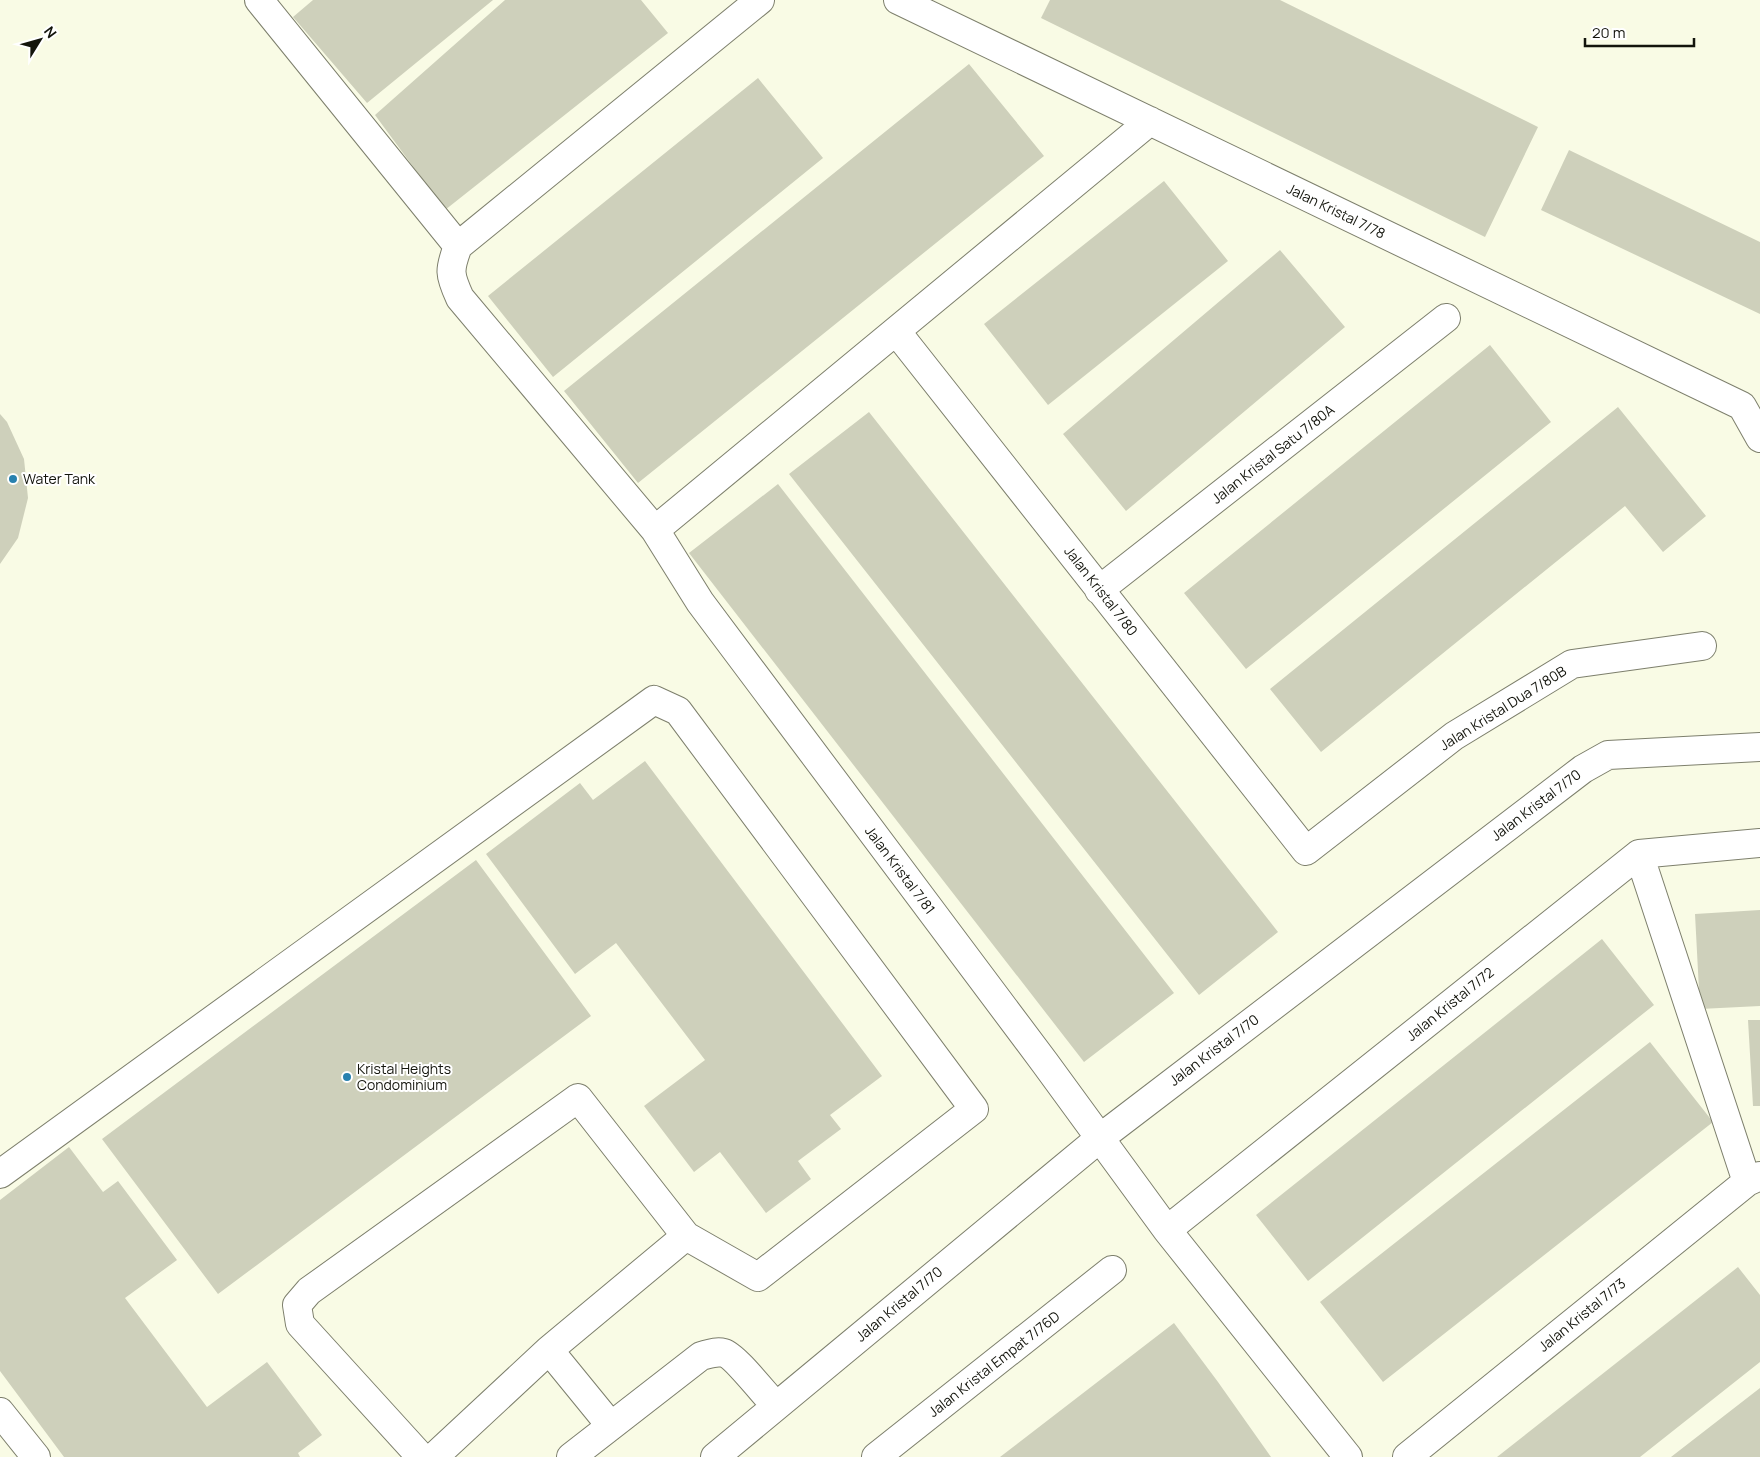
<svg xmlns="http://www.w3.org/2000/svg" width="1760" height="1457" viewBox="0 0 1760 1457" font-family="Manrope,sans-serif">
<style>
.building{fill:#ced0bb}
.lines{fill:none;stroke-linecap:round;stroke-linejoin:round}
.minor-casing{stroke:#7d7f6c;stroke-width:30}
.minor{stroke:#fff;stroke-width:28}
.poi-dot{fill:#2881af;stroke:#fff;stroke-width:2}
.labels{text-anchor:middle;stroke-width:4;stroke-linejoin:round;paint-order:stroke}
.street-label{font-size:14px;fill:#13140c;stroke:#fff}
.poi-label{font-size:14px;fill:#13140c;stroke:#fff;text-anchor:start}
</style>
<rect width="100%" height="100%" fill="#f9fbe5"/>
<path class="building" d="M313,0H493L367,103L293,17Z
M505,0H641L668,33L445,210L375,115Z
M1050,0H1280L1538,127L1485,237L1041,18Z
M969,64L1044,156L638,483L564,391Z
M758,78L823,158L553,377L488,296Z
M1569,150L1760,242V314L1541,210Z
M1164,181L1228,261L1048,405L984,324Z
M1280,250L1345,327L1126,511L1063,434Z
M1490,345L1551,422L1246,669L1184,593Z
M1618,407L1706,516L1663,552L1625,506L1321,752L1270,689Z
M869,412L1278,932L1199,995L789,474Z
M0,414L7,422L24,459L28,498L18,538L0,564Z
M778,484L1174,993L1084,1062L689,553Z
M645,761L882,1076L830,1115L841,1129L798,1161L811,1179L766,1213L720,1152L694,1172L644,1106L705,1060L616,943L575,974L486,854L580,783L593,800Z
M476,860L591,1016L218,1294L102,1139Z
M1760,910V1006L1700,1009L1695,914Z
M1602,939L1654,1005L1308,1281L1256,1215Z
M1748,1020H1760V1106H1753Z
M1650,1042L1713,1122L1383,1382L1320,1302Z
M69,1147L103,1192L118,1181L177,1260L125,1298L207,1407L267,1362L322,1435L298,1453L300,1457H64L0,1371V1200Z
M1738,1267L1760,1295V1362L1640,1457H1497Z
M1174,1323L1218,1382L1271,1457H1000Z
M1760,1388V1457H1671Z"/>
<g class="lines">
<defs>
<path id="minor" d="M259,0L458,246
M898,0L1742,406L1760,438
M1150,121L655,530L700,602L1045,1063L1167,1230L1348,1457
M896,331L1306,851L1454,736L1572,664L1702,646
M655,530L460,298C449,274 449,270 458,246L760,0
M1099,590L1446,318
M1639,854L1747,1182
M0,1174L654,700L678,711L974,1109L758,1277L686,1236L549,1350L434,1457
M1167,1230L1639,854L1760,843
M549,1350L611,1426
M0,1412L36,1457
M421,1457L300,1324L297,1305L309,1291L578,1098L686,1236
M571,1457L701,1356C709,1354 716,1351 724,1353C735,1356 766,1396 776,1406
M715,1457L1100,1138L1583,769L1608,755L1760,747
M876,1457L1112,1270
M1407,1457L1747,1182L1760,1176"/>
</defs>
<use href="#minor" class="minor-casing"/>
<use href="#minor" class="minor"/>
</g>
<g class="poi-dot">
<circle cx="13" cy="479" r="5"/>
<circle cx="347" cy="1077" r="5"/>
</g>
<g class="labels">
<g class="street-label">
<text transform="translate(1336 211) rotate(26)" y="5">Jalan Kristal 7/78</text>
<text transform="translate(1273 454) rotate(-38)" y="5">Jalan Kristal Satu 7/80A</text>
<text transform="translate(1101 591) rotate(52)" y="5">Jalan Kristal 7/80</text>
<text transform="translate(1503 708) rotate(-32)" y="5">Jalan Kristal Dua 7/80B</text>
<text transform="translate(1536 805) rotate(-37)" y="5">Jalan Kristal 7/70</text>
<text transform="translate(900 870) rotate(53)" y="5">Jalan Kristal 7/81</text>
<text transform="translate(1450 1004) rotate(-39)" y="5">Jalan Kristal 7/72</text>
<text transform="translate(1214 1050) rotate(-37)" y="5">Jalan Kristal 7/70</text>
<text transform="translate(899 1304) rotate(-40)" y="5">Jalan Kristal 7/70</text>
<text transform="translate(1582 1315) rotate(-39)" y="5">Jalan Kristal 7/73</text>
<text transform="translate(994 1364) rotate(-38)" y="5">Jalan Kristal Empat 7/76D</text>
</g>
<g class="poi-label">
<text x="23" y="484">Water Tank</text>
<text x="357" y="1074">Kristal Heights<tspan x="357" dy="16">Condominium</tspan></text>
</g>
</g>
<g transform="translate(40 40) rotate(53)" stroke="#ffffff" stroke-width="4" paint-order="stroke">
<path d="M0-4L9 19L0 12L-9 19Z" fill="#13140c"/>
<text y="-8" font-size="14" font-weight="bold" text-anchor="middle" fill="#13140c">N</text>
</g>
<path d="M1585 38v8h109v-8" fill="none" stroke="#13140c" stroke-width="2.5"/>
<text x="1592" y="38" font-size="15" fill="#13140c" stroke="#ffffff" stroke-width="4" paint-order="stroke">20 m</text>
</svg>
